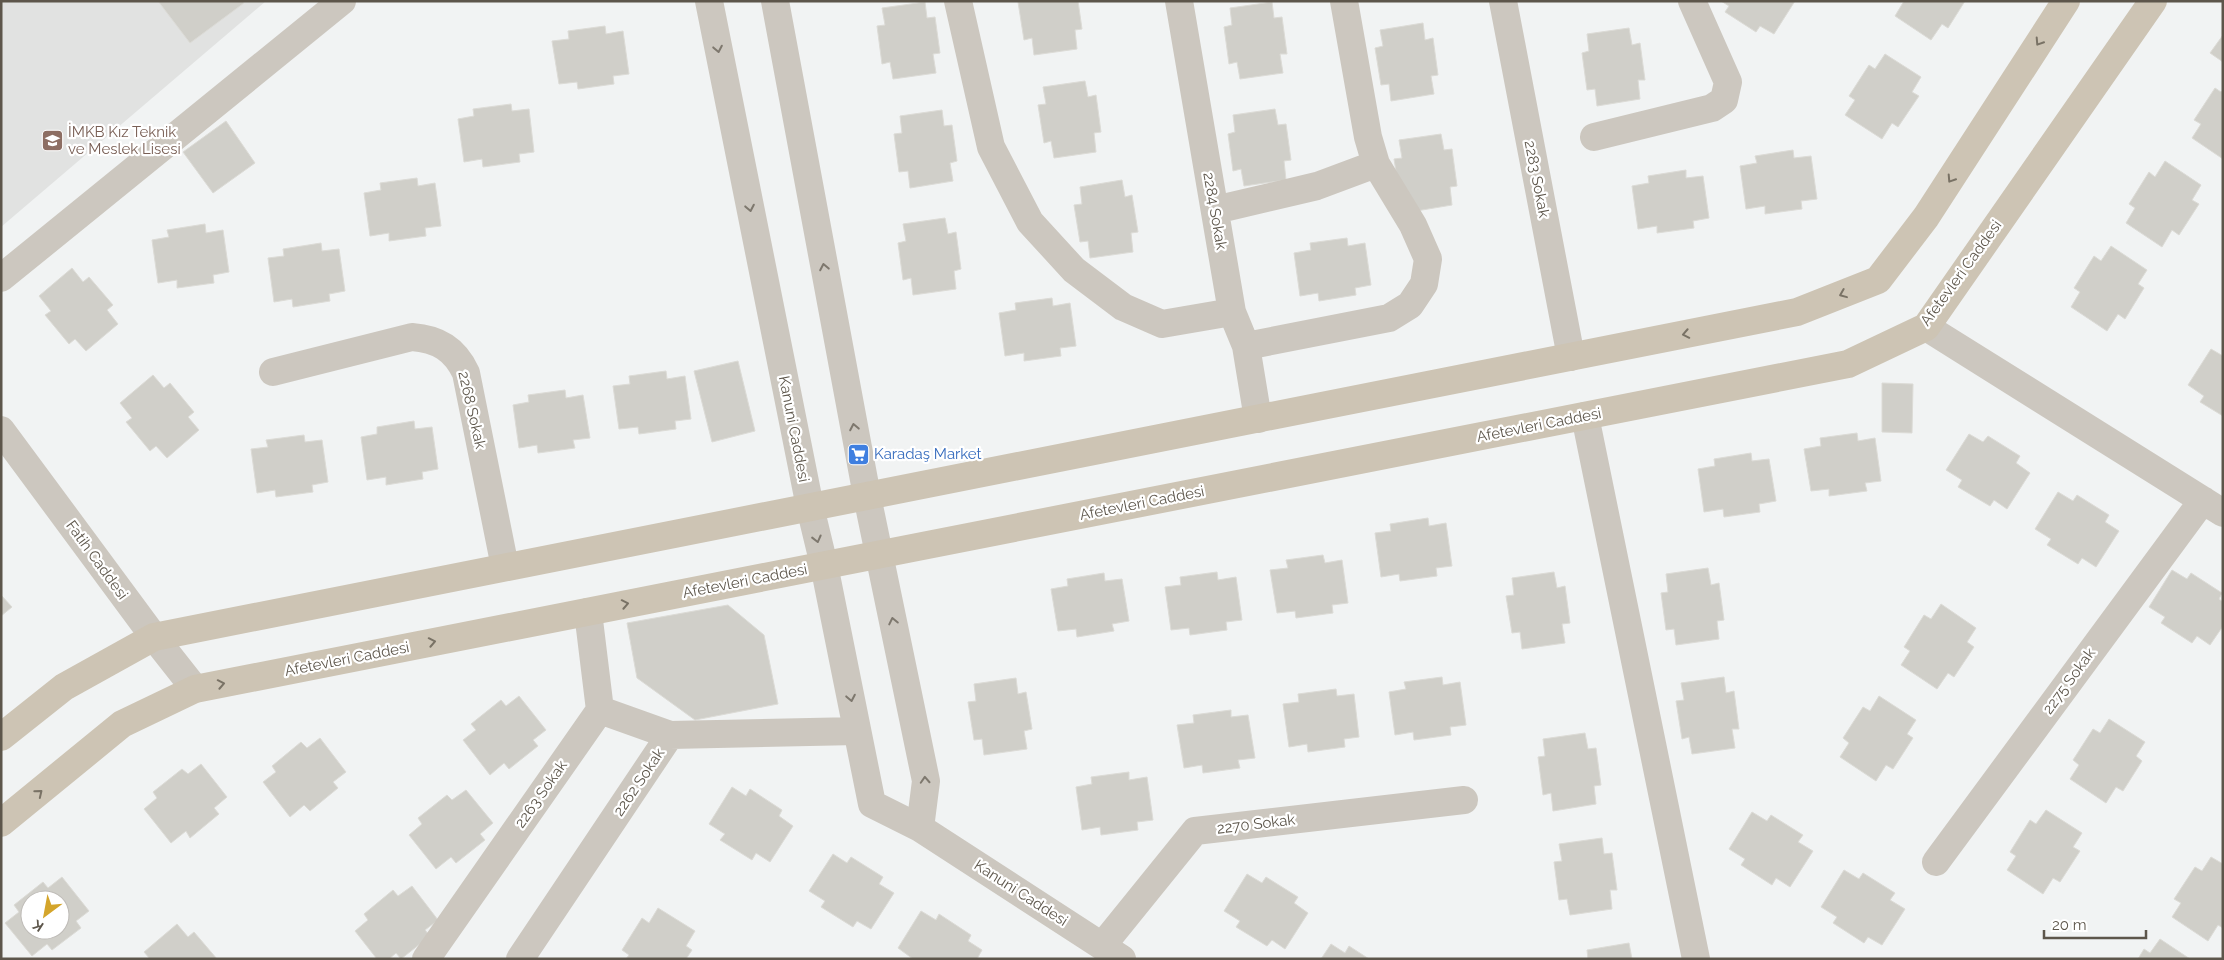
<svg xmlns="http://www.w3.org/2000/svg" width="2224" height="960" viewBox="0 0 2224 960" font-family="Raleway,sans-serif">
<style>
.education{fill:#e1e2e1}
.building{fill:#d0cfc9;stroke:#dcdbd6;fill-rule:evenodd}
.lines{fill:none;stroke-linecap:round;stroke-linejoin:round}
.minor{stroke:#ccc7bf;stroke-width:28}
.major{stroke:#cdc4b4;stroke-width:28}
.oneway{stroke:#797265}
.oneway2{stroke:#7e786e}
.labels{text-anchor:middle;stroke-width:4.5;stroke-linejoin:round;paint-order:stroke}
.education-label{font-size:15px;fill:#785e54;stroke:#fff;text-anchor:start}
.street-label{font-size:15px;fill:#5d564b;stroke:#fff}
.shop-label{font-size:15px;fill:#366cbe;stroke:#fff;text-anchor:start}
</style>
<rect width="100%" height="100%" fill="#f1f3f3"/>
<path class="education" d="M1,1H266L1,227Z"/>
<path class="building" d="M158,1H243L244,3L190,43Z
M1024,1H1078L1082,29L1075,30L1077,49L1034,55L1032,38L1024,40L1018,2Z
M1721,1H1795L1774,34L1760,26L1756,32L1725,12L1729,6Z
M1965,1L1948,28L1942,24L1931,40L1895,16L1904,1Z
M925,2L927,18L935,17L940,53L933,54L936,73L893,79L890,62L882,64L877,26L885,25L882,8Z
M1272,2L1274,18L1282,17L1287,54H1280L1283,73L1240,79L1237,62L1229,64L1224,27L1232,25L1230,8Z
M1423,23L1425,40L1433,38L1438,75L1431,76L1434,94L1391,101L1389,84L1381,85L1375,48L1383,46L1380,30Z
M605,26L606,34L623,31L629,74L613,76L614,84L578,89L577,82L559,84L552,41L569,39L568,31Z
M1629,28L1632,45L1640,43L1645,80H1638L1640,99L1597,106L1595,89L1587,90L1582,53L1589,51L1587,34Z
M2223,35V62L2210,53Z
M1885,54L1921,77L1912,92L1919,96L1898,127L1892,123L1882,139L1845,115L1855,100L1849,96L1869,65L1875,69Z
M1085,81L1088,97L1096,95L1101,132L1094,133L1096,152L1054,158L1051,141L1044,143L1038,105L1046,104L1043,87Z
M2215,88L2221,92L2223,90V159L2192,138L2201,124L2194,120Z
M511,104L512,111L529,109L534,152L519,154L520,162L483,167L482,159L464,162L458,119L474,116L473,109Z
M1275,109L1278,125L1286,124L1291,160L1284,161L1286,180L1244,186L1241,169L1233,171L1228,134L1235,132L1233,115Z
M942,110L944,126L952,125L957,161L950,163L953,181L910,188L908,171L899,172L894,134L902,133L900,116Z
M226,121L255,163L213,193L183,152Z
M1441,134L1444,150L1452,149L1457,186L1450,187L1452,205L1410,212L1400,196L1394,159L1402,158L1399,140Z
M1793,150L1794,158L1811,156L1817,199L1801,201L1802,209L1765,214V206L1746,209L1740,166L1757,163L1755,156Z
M2165,161L2201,185L2192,200L2199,204L2179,235L2172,230L2162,247L2126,223L2135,208L2129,204L2149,172L2155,177Z
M1686,170V178L1703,176L1709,218L1693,221L1694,228L1657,233V226L1638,229L1632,186L1649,183L1648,176Z
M417,178L418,186L435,183L441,226L425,228L426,236L389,241V233L370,236L364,193L381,190L380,183Z
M1122,180L1125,197L1132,195L1138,232L1131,233L1133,252L1090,258L1088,241L1080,242L1074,205L1082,204L1080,187Z
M945,218L948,234L956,232L961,269L954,271L956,289L913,295L911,278L903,280L898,243L906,241L903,224Z
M205,224L206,233L223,230L229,272L213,275L214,283L177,288V280L158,283L152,240L169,237L167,230Z
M1347,238L1348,246L1365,243L1371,285L1355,288L1356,295L1319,301L1318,293L1300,296L1294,253L1311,250L1310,243Z
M321,243L322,251L339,249L345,291L329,294L330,301L293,307L292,299L274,302L268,258L284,256L283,249Z
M2111,246L2147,270L2138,284L2144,288L2125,319L2118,314L2107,331L2071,307L2080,292L2074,288L2094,256L2101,261Z
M72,268L83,282L89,277L113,305L107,310L118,324L86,351L75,339L69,344L45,315L51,311L39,296Z
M1052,298L1053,306L1070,303L1076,346L1060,348L1061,356L1024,361V353L1005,356L999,313L1016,310L1015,303Z
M2211,349L2223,356V416L2200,402L2204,396L2188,385Z
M738,361L755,431L712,442L694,371Z
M666,371L667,379L685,376L691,419L675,421L676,429L639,434L638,427L619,429L613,386L630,384L629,376Z
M153,375L164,388L170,383L194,412L188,417L199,430L167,458L156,446L150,451L126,422L132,418L120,403Z
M1882,383L1913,384L1912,433L1882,432Z
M565,390L566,398L583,395L590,438L573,440L575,448L538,453L537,445L519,448L513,405L529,402L528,395Z
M414,421L415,429L432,427L438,469L422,472L423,479L386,485V477L367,480L361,437L377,434V427Z
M1857,433L1858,441L1875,438L1881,481L1865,483L1867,491L1829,496V489L1811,491L1804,449L1821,446L1820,438Z
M1969,434L1983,442L1988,436L2020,456L2016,463L2030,473L2007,509L1994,500L1990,506L1958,487L1962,480L1946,470Z
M304,435L305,442L322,440L328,482L312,485L313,492L276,497L275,490L257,493L251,449L268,447L266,440Z
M1751,453L1752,461L1769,459L1776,501L1759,504L1760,512L1724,517L1723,509L1704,512L1698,469L1715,466L1714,459Z
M2058,492L2073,501L2077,495L2109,515L2105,522L2119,531L2096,567L2082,558L2078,564L2047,545L2051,539L2035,529Z
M1428,518L1429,526L1446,523L1452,566L1436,568L1437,576L1400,581L1399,574L1381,577L1375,533L1391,531L1390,524Z
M1323,555L1325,563L1342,560L1348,603L1332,605L1333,613L1296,618L1295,611L1277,613L1270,570L1288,568L1286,560Z
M1708,568L1711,585L1719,583L1724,620L1717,621L1719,639L1676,645L1674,629L1666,630L1661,593L1668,592L1666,574Z
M2172,570L2187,579L2191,573L2222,593L2219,599L2223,602V626L2210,645L2197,636L2192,643L2161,623L2165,617L2149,607Z
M1217,572L1218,580L1236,577L1242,620L1226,622L1227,630L1190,635L1189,628L1171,630L1165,587L1181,585L1180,577Z
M1554,572L1557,588L1565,586L1570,623L1562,624L1565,643L1522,649L1520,632L1512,633L1506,596L1514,595L1512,578Z
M1104,573L1105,581L1122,579L1129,621L1112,624L1114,631L1077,637L1076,629L1058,631L1051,589L1068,586L1067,579Z
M1,595L12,607L1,616Z
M1941,604L1976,628L1967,642L1974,647L1954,677L1948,673L1937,689L1901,665L1910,651L1904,647L1924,615L1931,619Z
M728,605L764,635L778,704L695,720L637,678L627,623Z
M1442,677L1443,685L1460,682L1466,725L1450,727L1451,735L1414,740L1413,732L1395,735L1389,692L1406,689L1404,682Z
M1724,677L1726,693L1734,691L1739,729H1732L1735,748L1692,754L1689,737L1682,739L1676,701L1684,700L1681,683Z
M1016,678L1018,694L1026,692L1032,729L1024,731L1027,749L984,755L982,739L974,740L968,702L976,701L974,684Z
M1336,689L1337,696L1354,694L1359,737L1344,739L1345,747L1308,752L1307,744L1289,747L1283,704L1299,702L1298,694Z
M519,696L546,730L533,740L538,746L509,769L504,763L490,775L463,740L476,730L471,724L501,700L506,706Z
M1879,696L1916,720L1907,734L1913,738L1893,769L1886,765L1876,781L1840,757L1849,743L1843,738L1863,707L1870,711Z
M1231,710V717L1248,715L1255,758L1238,760L1240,768L1203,773L1202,765L1184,768L1177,725L1194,723L1193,715Z
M2109,719L2145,742L2136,756L2142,761L2123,791L2116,787L2106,803L2070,779L2079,765L2073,760L2093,729L2100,733Z
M1585,733L1588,749L1596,748L1601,785L1594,786L1596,804L1553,811L1551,793L1543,795L1538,757L1545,756L1543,739Z
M320,738L346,772L333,782L338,788L310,811L304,805L290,817L263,782L276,772L272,766L301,742L307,748Z
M201,764L227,797L214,808L219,814L190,838L186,831L171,843L144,809L157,798L153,792L182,769L188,774Z
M1129,772V780L1147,777L1153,820L1137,822L1138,830L1101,835L1100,827L1082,830L1076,787L1092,784L1091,777Z
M732,787L746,796L750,789L782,810L779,816L793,826L770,862L756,853L752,860L720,840L725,834L709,824Z
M466,790L493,823L480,834L485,840L456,863L451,857L436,869L409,835L422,824L418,818L447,795L452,800Z
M2046,810L2082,833L2073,847L2080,851L2060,882L2053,878L2043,894L2007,870L2016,856L2010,852L2030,820L2036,824Z
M1752,812L1767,821L1771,815L1803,835L1798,842L1813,851L1790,887L1776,878L1772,885L1741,865L1745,859L1729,849Z
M1602,838L1604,854L1612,853L1617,890H1610L1612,909L1570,915L1567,899L1559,900L1554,862L1562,861L1559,844Z
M833,854L847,863L851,857L883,877L879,884L894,893L871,929L857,921L853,927L821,907L825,901L809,891Z
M2211,857L2223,864V928L2218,925L2208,941L2172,917L2181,903L2174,899L2195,867L2202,871Z
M1844,870L1859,879L1863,873L1895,893L1890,900L1905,909L1882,945L1868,937L1864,943L1833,923L1837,917L1821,907Z
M1247,874L1262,883L1266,877L1298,897L1294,903L1308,913L1285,949L1272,940L1267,946L1236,927L1240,921L1224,911Z
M62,877L89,911L76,921L81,928L52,950L47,944L32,956L5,923L19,912L14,905L43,882L48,888ZM30,900H60V930H30Z
M412,886L438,920L425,930L430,936L401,959L396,953L389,959H377L355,931L368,920L364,914L393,890L398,896Z
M658,908L695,931L686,946L692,950L686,959H626L629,955L622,950L642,918L649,923Z
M921,911L936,920L939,914L971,935L968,941L982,950L977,959H913L898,948Z
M177,924L188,937L194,932L217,959H150L144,952Z
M2160,939L2190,959H2138L2144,949L2150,953Z
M1629,943L1632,959H1588L1587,950Z
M1331,944L1345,953L1349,946L1369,959H1321Z"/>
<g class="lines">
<path class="minor" d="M709,1L810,507L824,565L872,804L920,828L1122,959
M775,1L867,496L926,781L920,828
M958,1L991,147L1030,222L1074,270L1123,307L1162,324L1232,312
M1179,1L1232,312L1246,346L1258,419
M1503,1L1571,357
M1594,137L1712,108L1724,100L1728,82L1692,1
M1215,210L1317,186L1376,164
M1,278L342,1
M1926,327L2223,513
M1246,346L1389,318L1410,305L1424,284L1428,259L1413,225L1376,164L1368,137L1344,1
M273,372L412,337C438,339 455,349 466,373L505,567
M1585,416L1696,959
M1,430L154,637L195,689
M600,710L670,735
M1936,862L2203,500
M1102,946L1195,831L1464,800
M426,959L600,710L588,612
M520,959L670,735L857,731"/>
<path class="major" d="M1,737L64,687L154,637L1797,312L1878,280L1926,217L2066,1
M1,823L122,724L195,689L1848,364L1926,327L2153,1"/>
</g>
<defs><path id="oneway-chevron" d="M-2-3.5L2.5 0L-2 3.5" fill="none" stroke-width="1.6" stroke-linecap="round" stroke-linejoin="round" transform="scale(1.25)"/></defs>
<g class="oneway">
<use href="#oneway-chevron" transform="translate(2039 42) rotate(123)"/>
<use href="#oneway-chevron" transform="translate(1951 179) rotate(123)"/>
<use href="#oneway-chevron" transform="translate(1843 294) rotate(158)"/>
<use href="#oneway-chevron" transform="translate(1686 334) rotate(169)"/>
<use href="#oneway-chevron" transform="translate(625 604) rotate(-11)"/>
<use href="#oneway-chevron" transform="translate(432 642) rotate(-11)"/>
<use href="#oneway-chevron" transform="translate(221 684) rotate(-11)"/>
<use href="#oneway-chevron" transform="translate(39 793) rotate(-39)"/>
</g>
<g class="oneway2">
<use href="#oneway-chevron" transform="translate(718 49) rotate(79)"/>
<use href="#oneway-chevron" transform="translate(750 208) rotate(79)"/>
<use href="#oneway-chevron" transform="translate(824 267) rotate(-101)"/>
<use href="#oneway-chevron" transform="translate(854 427) rotate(-101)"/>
<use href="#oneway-chevron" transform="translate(817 539) rotate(76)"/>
<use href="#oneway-chevron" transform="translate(893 621) rotate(-102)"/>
<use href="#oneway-chevron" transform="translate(851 698) rotate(79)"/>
<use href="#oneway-chevron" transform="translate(925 780) rotate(-93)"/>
</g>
<defs>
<symbol id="school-square" viewBox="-11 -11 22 22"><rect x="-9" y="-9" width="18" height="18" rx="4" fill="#8d6e63" stroke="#fff"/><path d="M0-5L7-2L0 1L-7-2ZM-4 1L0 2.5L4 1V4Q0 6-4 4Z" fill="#fff"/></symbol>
<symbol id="supermarket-square" viewBox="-11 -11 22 22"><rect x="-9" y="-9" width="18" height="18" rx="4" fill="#3f7fe0" stroke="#fff"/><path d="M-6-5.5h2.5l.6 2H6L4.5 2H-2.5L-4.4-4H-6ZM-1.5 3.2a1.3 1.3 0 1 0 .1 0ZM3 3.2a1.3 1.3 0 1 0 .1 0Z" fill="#fff"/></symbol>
</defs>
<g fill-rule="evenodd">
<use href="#school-square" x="40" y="128" width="25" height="25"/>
<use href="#supermarket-square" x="846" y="442" width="25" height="25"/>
</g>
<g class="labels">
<g class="education-label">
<text x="68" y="137">İMKB Kız Teknik<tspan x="68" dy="17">ve Meslek Lisesi</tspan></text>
</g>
<g class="street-label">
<text transform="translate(1537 179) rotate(79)" y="5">2283 Sokak</text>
<text transform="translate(1215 211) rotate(80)" y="5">2284 Sokak</text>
<text transform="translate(1961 273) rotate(-54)" y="5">Afetevleri Caddesi</text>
<text transform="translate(472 410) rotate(77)" y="5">2268 Sokak</text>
<text transform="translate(1539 425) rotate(-11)" y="5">Afetevleri Caddesi</text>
<text transform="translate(794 429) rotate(79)" y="5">Kanuni Caddesi</text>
<text transform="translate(1142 503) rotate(-11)" y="5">Afetevleri Caddesi</text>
<text transform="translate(97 560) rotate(54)" y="5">Fatih Caddesi</text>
<text transform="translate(745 581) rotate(-11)" y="5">Afetevleri Caddesi</text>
<text transform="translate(347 659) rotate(-11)" y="5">Afetevleri Caddesi</text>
<text transform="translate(2069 681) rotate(-54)" y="5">2275 Sokak</text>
<text transform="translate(639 782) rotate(-56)" y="5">2262 Sokak</text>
<text transform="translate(541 794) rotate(-55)" y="5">2263 Sokak</text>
<text transform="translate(1256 824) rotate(-7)" y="5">2270 Sokak</text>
<text transform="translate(1021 893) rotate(33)" y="5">Kanuni Caddesi</text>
</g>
<g class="shop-label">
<text x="874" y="459">Karadaş Market</text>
</g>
</g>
<rect width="2224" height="960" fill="none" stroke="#5d564b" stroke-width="5"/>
<g transform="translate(45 915) rotate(212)"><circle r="24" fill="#ffffff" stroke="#bebbb7"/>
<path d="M0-4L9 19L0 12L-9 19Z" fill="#d4a52b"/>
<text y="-8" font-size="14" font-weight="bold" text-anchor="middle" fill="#5d564b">K</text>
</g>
<path d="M2044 930v8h102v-8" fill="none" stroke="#5d564b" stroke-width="2.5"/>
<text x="2052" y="930" font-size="15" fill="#5d564b" stroke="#ffffff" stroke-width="4" paint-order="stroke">20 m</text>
</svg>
